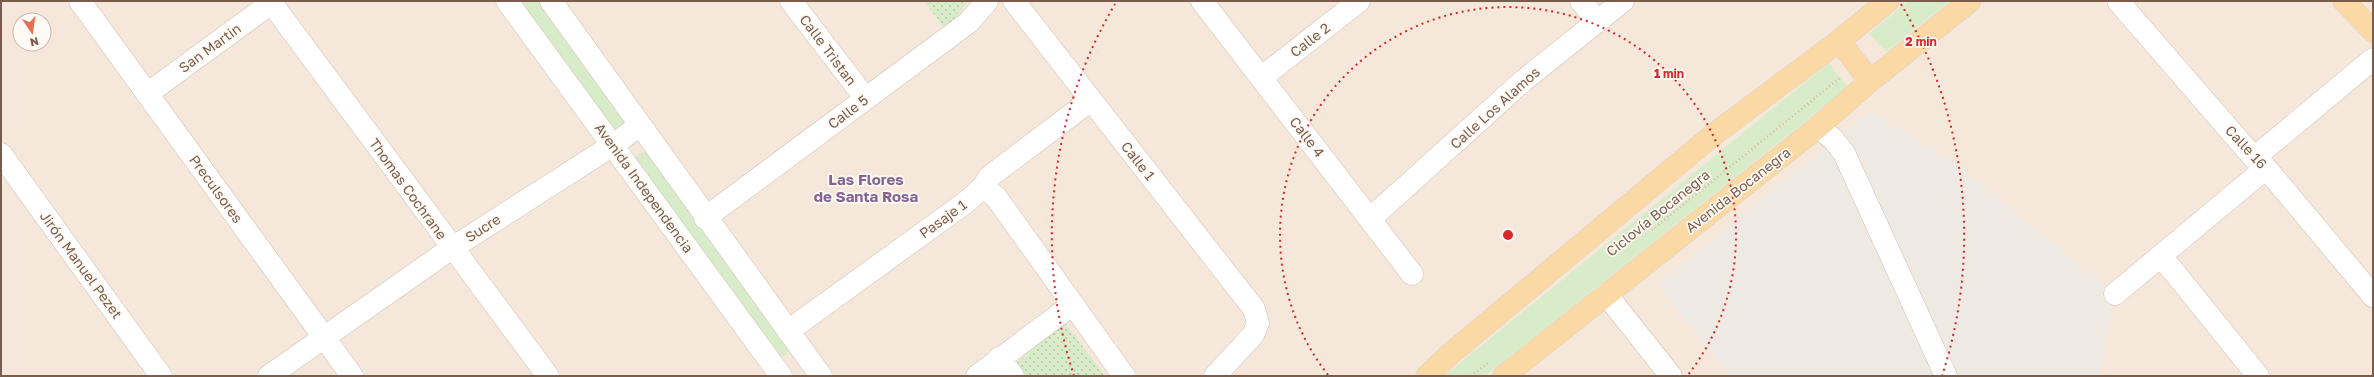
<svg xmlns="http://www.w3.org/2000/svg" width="2374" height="377" viewBox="0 0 2374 377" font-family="'Golos Text',sans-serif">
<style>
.residential{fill:#f5e8da;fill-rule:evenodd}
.industrial{fill:#efe9e4}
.grass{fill:#d8ecc9}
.park{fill:url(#park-dots)}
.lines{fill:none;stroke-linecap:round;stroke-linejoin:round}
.minor-casing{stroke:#d1beb0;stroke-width:23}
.major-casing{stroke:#dad1cd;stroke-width:23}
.path{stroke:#d9b8a5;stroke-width:2.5;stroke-dasharray:1 3;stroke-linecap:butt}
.minor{stroke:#fff;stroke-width:22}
.major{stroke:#fbd9a5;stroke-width:22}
.ring{fill:none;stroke:#d62828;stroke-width:2;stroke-dasharray:2 4}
.labels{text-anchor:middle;stroke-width:3.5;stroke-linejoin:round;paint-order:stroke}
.street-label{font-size:14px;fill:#7a5c4d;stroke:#fffaf3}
.neighbourhood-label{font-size:15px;font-weight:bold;fill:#846695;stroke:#fffaf3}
.centre{fill:#d62828;stroke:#fffaf3;stroke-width:2}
.ring-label{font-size:12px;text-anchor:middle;font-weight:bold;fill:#d62828;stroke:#fffaf3;stroke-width:3.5;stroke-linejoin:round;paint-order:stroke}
</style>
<defs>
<pattern id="park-dots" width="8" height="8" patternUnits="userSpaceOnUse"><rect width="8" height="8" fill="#d8ecc9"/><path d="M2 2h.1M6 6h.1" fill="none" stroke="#b4c2a5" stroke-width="1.8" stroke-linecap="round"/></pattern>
</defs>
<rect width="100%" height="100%" fill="#fdf6ec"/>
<path class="residential" d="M1,1H2373V376H1ZM20,20H44V44H20Z"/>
<path class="industrial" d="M1871,110L1962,169L2115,294L2099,376H1731L1657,285Z"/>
<path class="grass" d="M517,1H540L626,120L627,126L616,136Z
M1908,1H1950L1886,52L1869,34Z
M1829,63L1848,87L1485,376H1444Z
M643,152L652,154L788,342L789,350L785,355L780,357L635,159L638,154Z"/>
<path class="park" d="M924,1H969L945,29Z
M1064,322L1105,376H1022L1013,366Z"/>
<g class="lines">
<defs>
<path id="minor" d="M80,1L352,376
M270,1L548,376
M507,1L781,376
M551,1L821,376
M791,1L866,99
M1014,1L1254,309L1258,323L1253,335L1215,376
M1202,1L1412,274
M1581,1L1597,21
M2118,1L2254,158L2266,168L2373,296
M1261,78L1359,1
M147,94L274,1
M1818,127L1833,139L1844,153L1946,376
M1,154L161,376
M2254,158L2373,59
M983,187L996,197L1124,376
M705,218L969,22L987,1
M1370,219L1523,81L1623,1
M2162,257L2258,376
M1606,294L1671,376
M2115,294L2266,168
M788,331L965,203L983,187L989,177L1091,100
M999,358L1013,376
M269,376L452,248L613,145L640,125
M977,376L1072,305"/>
<path id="major" d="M2344,1L2373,31
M1839,41L1870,81
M1427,376L1449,355L1713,135L1839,41L1888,1
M1504,376L1818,127L1870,81L1970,1"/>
</defs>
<use href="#minor" class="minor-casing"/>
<use href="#major" class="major-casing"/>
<path class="path" d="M1652,230L1841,77
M1471,376L1488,363"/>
<use href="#minor" class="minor"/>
<use href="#major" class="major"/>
</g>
<g class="ring">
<path d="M1328 375A228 228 0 1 1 1688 375"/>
<path d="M1074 376A456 456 0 0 1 1115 4M1901 4A456 456 0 0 1 1942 376"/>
</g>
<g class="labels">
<g class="street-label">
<text transform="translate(1310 40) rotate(-38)" y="5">Calle 2</text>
<text transform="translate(210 48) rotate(-36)" y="5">San Martin</text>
<text transform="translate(828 50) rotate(53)" y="5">Calle Tristan</text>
<text transform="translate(1495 108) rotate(-42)" y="5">Calle Los Alamos</text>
<text transform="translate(848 112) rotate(-37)" y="5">Calle 5</text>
<text transform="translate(1307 137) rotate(52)" y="5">Calle 4</text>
<text transform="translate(2246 147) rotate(47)" y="5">Calle 16</text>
<text transform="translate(1138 161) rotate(52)" y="5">Calle 1</text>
<text transform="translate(644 188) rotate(54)" y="5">Avenida Independencia</text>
<text transform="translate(216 189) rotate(54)" y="5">Preculsores</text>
<text transform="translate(408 189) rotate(54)" y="5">Thomas Cochrane</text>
<text transform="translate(1738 190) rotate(-38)" y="5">Avenida Bocanegra</text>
<text transform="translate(1658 213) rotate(-39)" y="5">Ciclovía Bocanegra</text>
<text transform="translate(943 219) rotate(-36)" y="5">Pasaje 1</text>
<text transform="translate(483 228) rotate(-33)" y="5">Sucre</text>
<text transform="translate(81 265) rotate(54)" y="5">Jirón Manuel Pezet</text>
</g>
<g class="neighbourhood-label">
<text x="866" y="185">Las Flores<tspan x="866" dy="17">de Santa Rosa</tspan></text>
</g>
</g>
<circle cx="1508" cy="235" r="6" class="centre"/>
<g class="ring-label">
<text x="1921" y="46">2 min</text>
<text x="1669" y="78">1 min</text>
</g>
<rect width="2374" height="377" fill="none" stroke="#7a5c4d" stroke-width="4"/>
<g transform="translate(32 32) rotate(167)"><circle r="19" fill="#fffaf3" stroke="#cabbb1"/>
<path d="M0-3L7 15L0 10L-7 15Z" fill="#e76f51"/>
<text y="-6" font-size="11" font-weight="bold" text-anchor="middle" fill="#7a5c4d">N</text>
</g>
</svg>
